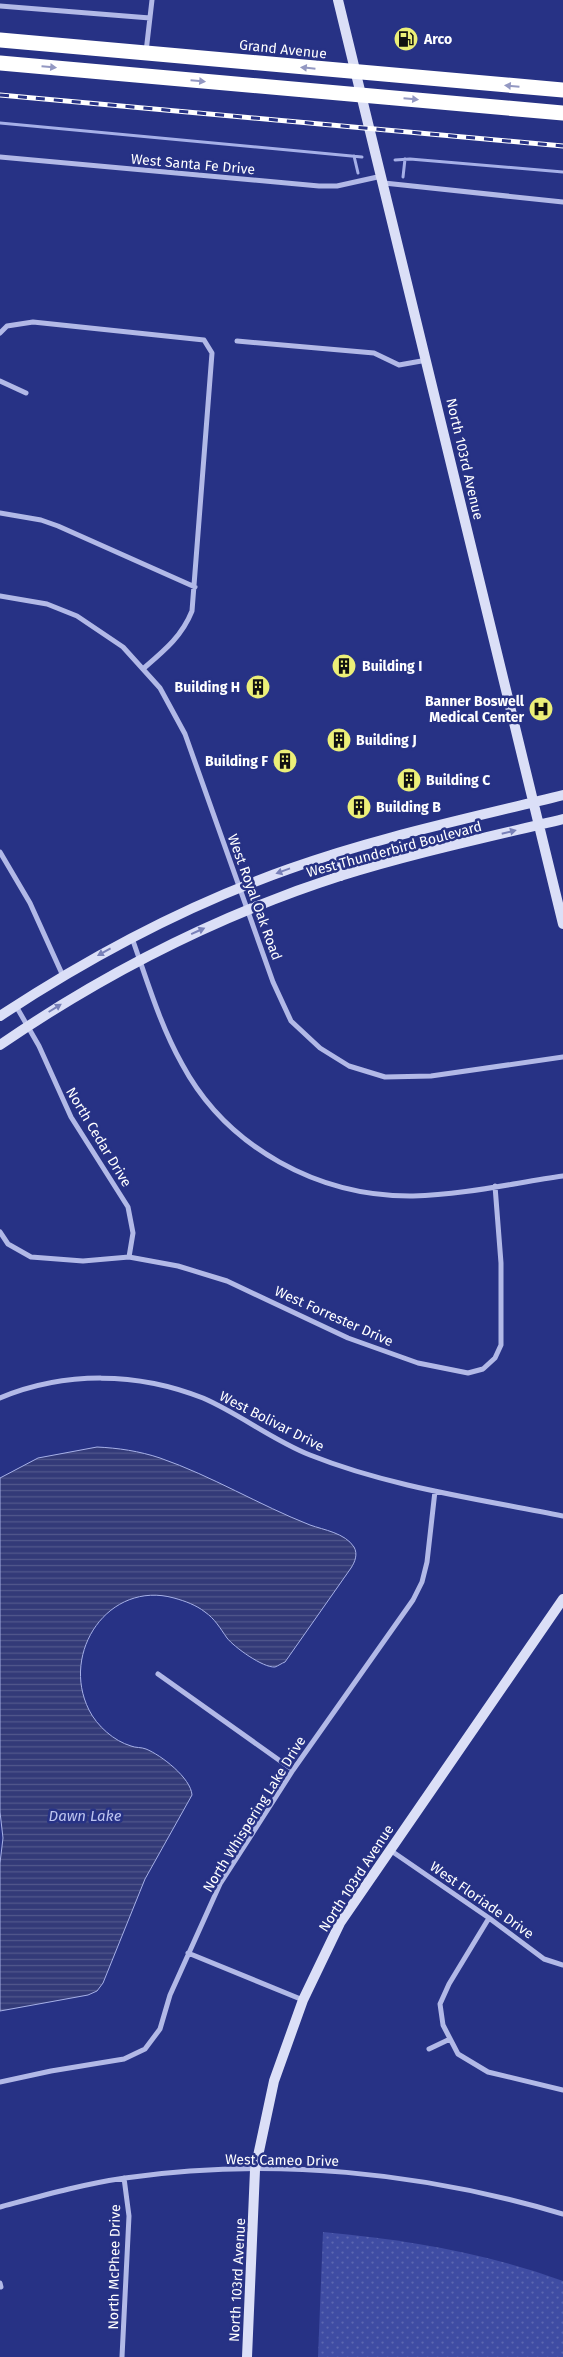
<svg xmlns="http://www.w3.org/2000/svg" width="563" height="2357" viewBox="0 0 563 2357" font-family="'Fira Sans',sans-serif">
<style>
.grass{fill:url(#grass-dots)}
.water{fill:url(#water-rules);stroke:#a6b0e8}
.lines{fill:none;stroke-linecap:round;stroke-linejoin:round}
.stream{stroke:#a6b0e8;stroke-width:3}
.street{stroke:#b2b9e7;stroke-width:5}
.secondary{stroke:#dbdff7;stroke-width:10}
.highway{stroke:#fff;stroke-width:15}
.rail-casing{stroke:#fff;stroke-width:5}
.rail{stroke:#273285;stroke-width:3;stroke-dasharray:9;stroke-linecap:butt}
.oneway{fill:#9398c2}
.oneway2{fill:#7880b8}
.labels{text-anchor:middle;stroke-width:5;stroke-linejoin:round;paint-order:stroke}
.poi-label{font-size:14px;font-weight:bold;fill:#fff;stroke:#273285;text-anchor:start}
.street-label{font-size:14px;fill:#fff;stroke:#273285}
.water-label{font-size:15px;font-style:italic;fill:#bdc4ef;stroke:#273285}
</style>
<defs>
<pattern id="grass-dots" width="8" height="8" patternUnits="userSpaceOnUse" patternTransform="scale(1.25)"><rect width="8" height="8" fill="#3f4ca3"/><path d="M2 2h.1M6 6h.1" fill="none" stroke="#5c67b1" stroke-width="1.8" stroke-linecap="round"/></pattern>
<pattern id="water-rules" width="6" height="5" patternUnits="userSpaceOnUse" patternTransform="scale(1.25)"><rect width="6" height="5" fill="#333a78"/><path d="M0 2.5h6" fill="none" stroke="#52588c"/></pattern>
</defs>
<rect width="100%" height="100%" fill="#273285"/>
<path class="grass" d="M323,2232C408,2240 482,2252 563,2281V2357H318Z"/>
<path class="water" d="M97,1447C118,1448 139,1451 160,1458C212,1476 259,1505 310,1525C324,1530 345,1533 354,1547C358,1554 355,1562 351,1568L285,1662C282,1663 278,1666 275,1667C263,1668 234,1647 227,1638C220,1628 215,1619 205,1612C196,1605 185,1601 174,1598C109,1580 60,1652 89,1710C97,1726 114,1741 131,1746C136,1748 141,1747 146,1749C161,1755 191,1778 192,1795L145,1879L103,1983L97,1991L88,1995L0,2011V1863L3,1838L0,1812V1478L38,1458Z"/>
<g class="lines">
<path class="stream" d="M0,123L362,157
M354,156L358,173
M395,160L410,159L563,172
M403,177L405,159"/>
<path class="street" d="M0,6L150,18
M146,52L152,0
M0,157L319,186H337L382,176
M384,183L563,202
M0,333L7,326L33,322L204,340L212,353L192,611C182,636 165,650 144,668
M237,341L374,353L399,365L427,360
M0,381L26,393
M0,513L41,520L58,526L195,587
M0,596L47,604L77,616L123,647L160,688L185,734L273,982L291,1021L320,1048L349,1066L385,1077L431,1076L563,1057
M0,852L30,903L63,976
M132,938C147,980 160,1025 182,1064C227,1148 319,1197 413,1196C463,1195 514,1183 563,1176
M16,1006L39,1046L71,1117L128,1207L133,1233L129,1257
M0,1232L8,1244L31,1257L83,1261L129,1257L178,1266L227,1281L348,1338L418,1363L468,1373L483,1369L495,1358L501,1345V1263L495,1186
M0,1398C65,1371 138,1372 203,1398C240,1414 272,1440 310,1455C390,1487 479,1499 563,1516
M158,1674L293,1770
M390,1850L489,1918L544,1959L563,1965
M489,1918L449,1984L440,2004L443,2025L458,2054L488,2072L563,2090
M188,1953L303,2000
M429,2049L450,2039
M0,2082L51,2071L124,2059L145,2049L160,2029L170,1995L220,1884L293,1770L413,1600L422,1582L427,1562L435,1491
M0,2207C41,2196 83,2184 125,2178C272,2157 422,2172 563,2214
M0,2283L1,2287
M122,2357L129,2216L124,2178"/>
<path class="secondary" d="M338,0L563,924
M334,854L341,876
M0,1016C91,956 187,905 289,869C378,837 471,818 563,795
M0,1045C105,973 219,915 340,876C413,853 489,837 563,819
M247,2357L255,2170L274,2081L303,2000L340,1923L563,1599"/>
<path class="highway" d="M0,40L563,90
M0,63L563,113"/>
<defs>
<path id="rail" d="M0,95L563,146"/>
</defs>
<use href="#rail" class="rail-casing"/>
<use href="#rail" class="rail"/>
</g>
<defs><path id="oneway-solid" d="M-6-.8H1V-3.2L6.5 0L1 3.2V.8H-6Z" transform="scale(1.25)"/></defs>
<g class="oneway">
<use href="#oneway-solid" transform="translate(49 67) rotate(5)"/>
<use href="#oneway-solid" transform="translate(308 68) rotate(-174)"/>
<use href="#oneway-solid" transform="translate(198 81) rotate(5)"/>
<use href="#oneway-solid" transform="translate(512 86) rotate(-175)"/>
<use href="#oneway-solid" transform="translate(411 99) rotate(5)"/>
</g>
<g class="oneway2">
<use href="#oneway-solid" transform="translate(509 832) rotate(-14)"/>
<use href="#oneway-solid" transform="translate(283 871) rotate(160)"/>
<use href="#oneway-solid" transform="translate(198 931) rotate(-24)"/>
<use href="#oneway-solid" transform="translate(104 952) rotate(151)"/>
<use href="#oneway-solid" transform="translate(55 1008) rotate(-32)"/>
</g>
<defs>
<symbol id="fuel-disc" viewBox="-11 -11 22 22"><circle r="9.5" fill="#ecef78" stroke="#273285"/><path d="M-5.5-6h7V0h2V4h1.3V-2.5L3-4.5l.8-.8L6-3V5H2.5V1h-1V6h-7ZM-4.2-4.7v3.2H.2V-4.7Z" fill="#111"/></symbol>
<symbol id="building-disc" viewBox="-11 -11 22 22"><circle r="9.5" fill="#ecef78" stroke="#273285"/><path d="M-4-6H4V6H1V3H-1V6H-4ZM-2.5-4.3h1.7v1.8h-1.7ZM.8-4.3h1.7v1.8H.8ZM-2.5-1h1.7V.8h-1.7ZM.8-1h1.7V.8H.8Z" fill="#111"/></symbol>
<symbol id="hospital-disc" viewBox="-11 -11 22 22"><circle r="9.5" fill="#ecef78" stroke="#273285"/><path d="M-5-5h3v3.5h4V-5h3V5h-3V1.5h-4V5h-3Z" fill="#111"/></symbol>
</defs>
<g fill-rule="evenodd">
<use href="#fuel-disc" x="392" y="25" width="28" height="28"/>
<use href="#building-disc" x="330" y="652" width="28" height="28"/>
<use href="#building-disc" x="244" y="673" width="28" height="28"/>
<use href="#hospital-disc" x="527" y="695" width="28" height="28"/>
<use href="#building-disc" x="325" y="726" width="28" height="28"/>
<use href="#building-disc" x="271" y="747" width="28" height="28"/>
<use href="#building-disc" x="395" y="766" width="28" height="28"/>
<use href="#building-disc" x="345" y="793" width="28" height="28"/>
</g>
<g class="labels">
<g class="poi-label">
<text x="424" y="44">Arco</text>
<text x="362" y="671">Building I</text>
<text x="240" y="692" text-anchor="end">Building H</text>
<text x="524" y="706" text-anchor="end">Banner Boswell<tspan x="524" dy="16">Medical Center</tspan></text>
<text x="356" y="745">Building J</text>
<text x="268" y="766" text-anchor="end">Building F</text>
<text x="426" y="785">Building C</text>
<text x="376" y="812">Building B</text>
</g>
<g class="street-label">
<text transform="translate(283 49) rotate(6)" y="5">Grand Avenue</text>
<text transform="translate(193 164) rotate(5)" y="5">West Santa Fe Drive</text>
<text transform="translate(465 459) rotate(77)" y="5">North 103rd Avenue</text>
<text transform="translate(394 849) rotate(-15)" y="5">West Thunderbird Boulevard</text>
<text transform="translate(255 897) rotate(70)" y="5">West Royal Oak Road</text>
<text transform="translate(99 1137) rotate(59)" y="5">North Cedar Drive</text>
<text transform="translate(334 1316) rotate(24)" y="5">West Forrester Drive</text>
<text transform="translate(272 1421) rotate(27)" y="5">West Bolivar Drive</text>
<text transform="translate(254 1814) rotate(-58)" y="5">North Whispering Lake Drive</text>
<text transform="translate(356 1878) rotate(-57)" y="5">North 103rd Avenue</text>
<text transform="translate(482 1900) rotate(35)" y="5">West Floriade Drive</text>
<text transform="translate(282 2160) rotate(1)" y="5">West Cameo Drive</text>
<text transform="translate(114 2267) rotate(-89)" y="5">North McPhee Drive</text>
<text transform="translate(237 2280) rotate(-87)" y="5">North 103rd Avenue</text>
</g>
<g class="water-label">
<text x="85" y="1821">Dawn Lake</text>
</g>
</g>
</svg>
